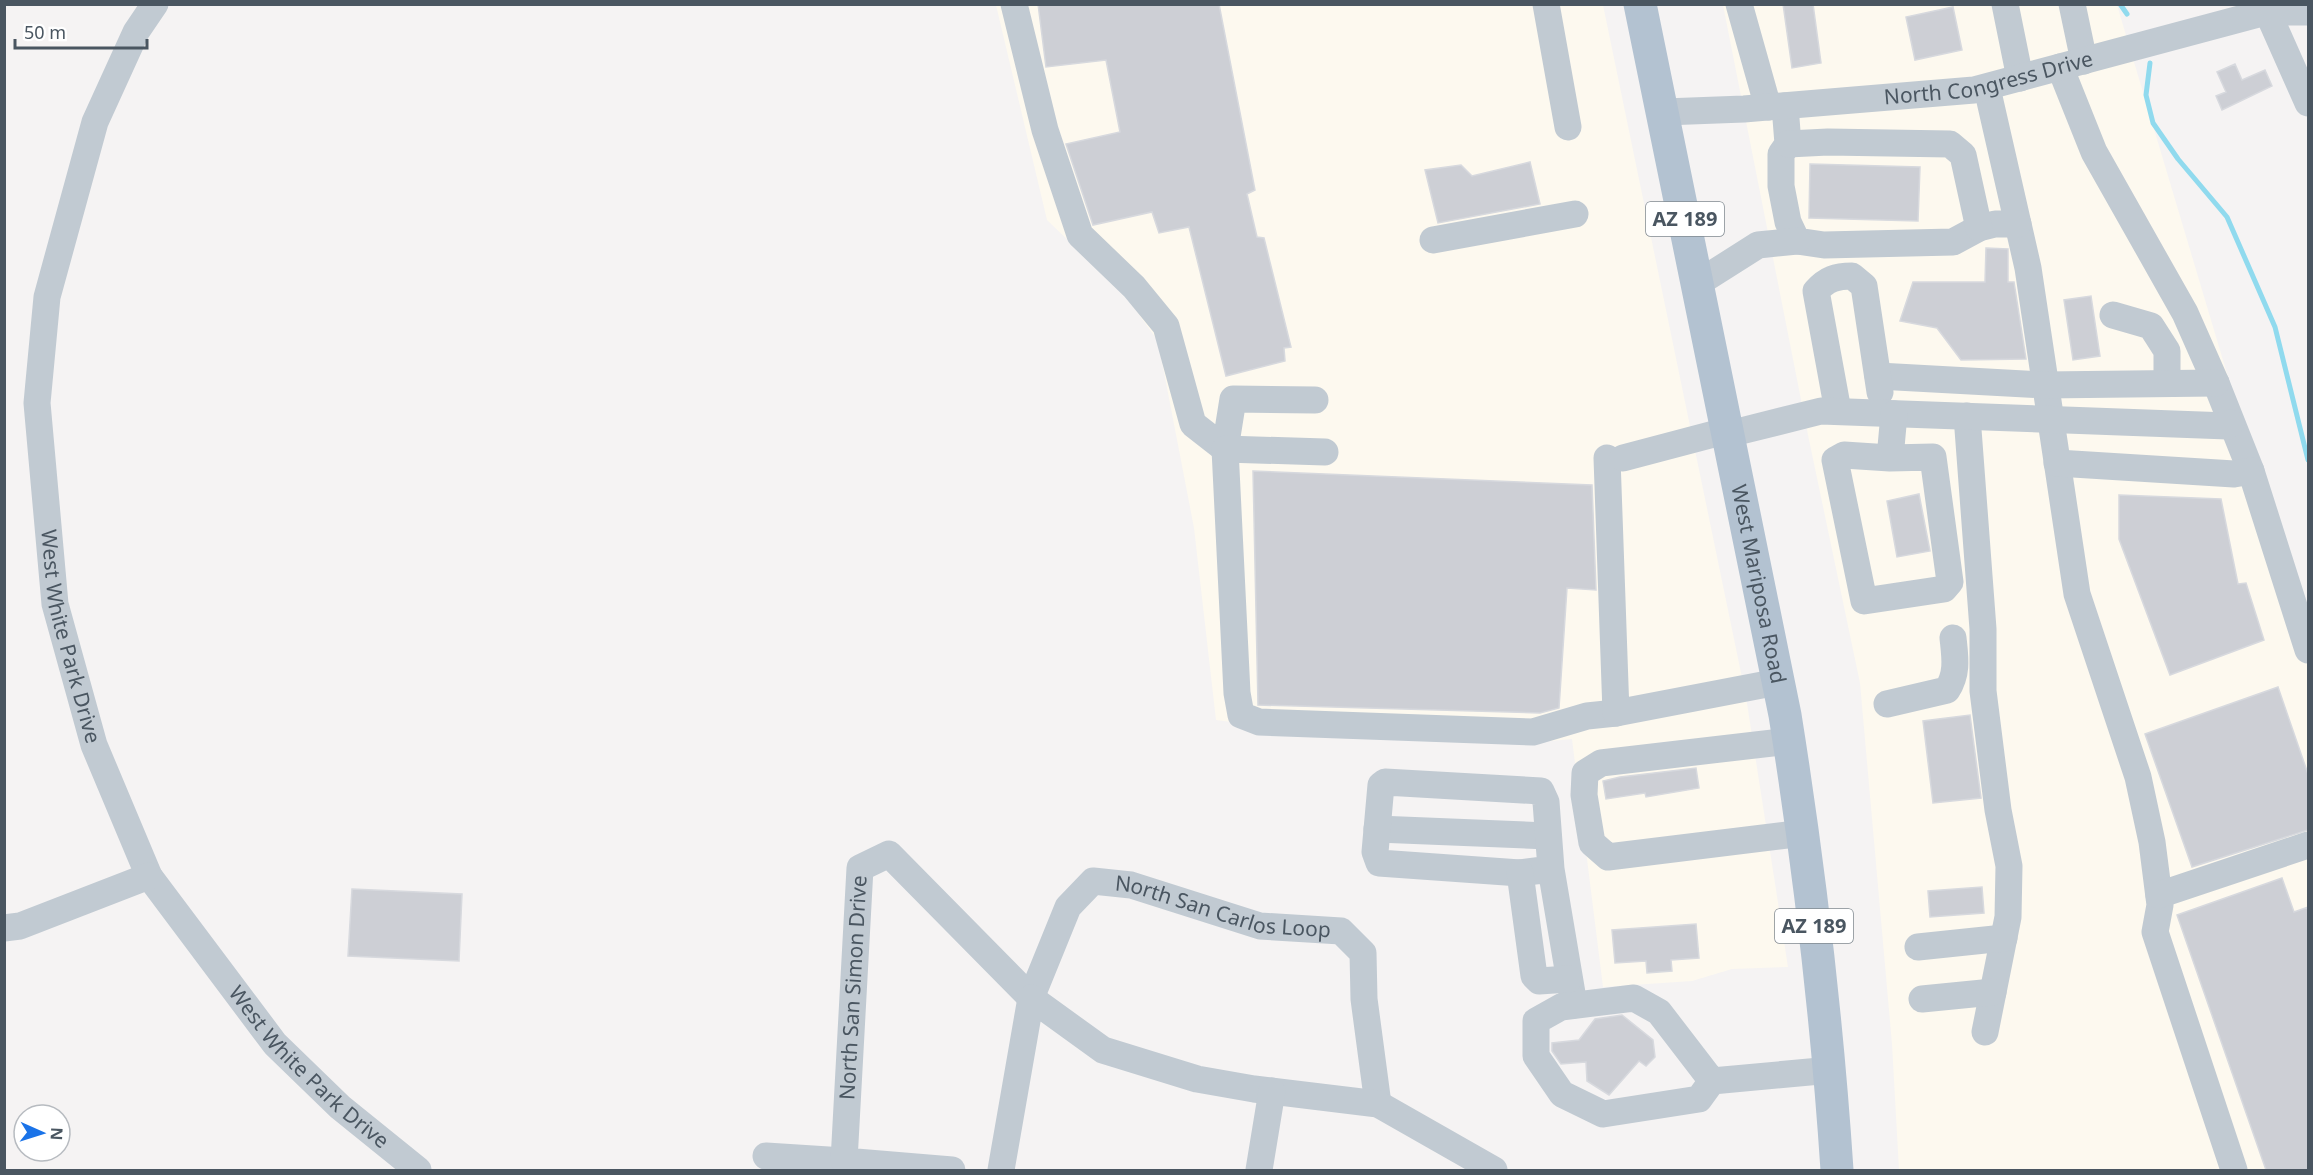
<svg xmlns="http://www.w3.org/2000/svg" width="2313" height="1175" viewBox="0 0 2313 1175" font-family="'Noto Sans',sans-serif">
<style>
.commercial{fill:#fdf9ef}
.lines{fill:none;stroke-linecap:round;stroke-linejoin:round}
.stream{stroke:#90daee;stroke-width:5}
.building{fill:#cdcfd5;stroke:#d7d9de;stroke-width:1.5}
.minor{stroke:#c1cad2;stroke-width:27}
.major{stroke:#b3c2d1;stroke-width:33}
.labels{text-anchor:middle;stroke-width:6;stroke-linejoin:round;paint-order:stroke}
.shield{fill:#fff;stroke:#808990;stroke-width:1.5}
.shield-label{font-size:20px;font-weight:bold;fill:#4a5661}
.street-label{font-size:21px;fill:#4a5661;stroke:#fff}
</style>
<rect width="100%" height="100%" fill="#f5f3f3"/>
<path class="commercial" d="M996,5H1603L1746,697L1788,967L1732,969L1692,981L1603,987L1572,739L1518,744L1323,734L1216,720L1194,528L1158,341L1124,294L1047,220Z
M1723,5H2117L2248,444L2308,623V1170H1899L1892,1044L1860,683L1808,435Z"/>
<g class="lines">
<path class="stream" d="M2120,4L2127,14
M2150,63L2146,95L2153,123L2178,159L2227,217L2275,327L2308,460"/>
</g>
<path class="building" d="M1038,4H1219L1255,190L1247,194L1257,237L1264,238L1291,347L1284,348L1285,361L1226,376L1189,227L1159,233L1152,212L1093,225L1066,144L1120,132L1106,60L1046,67Z
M1783,4H1813L1821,63L1792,68Z
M1953,7L1962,50L1915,60L1906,17Z
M2235,64L2242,80L2265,70L2272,86L2222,110L2216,96L2226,92L2217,72Z
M1530,162L1540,204L1438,223L1425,170L1461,165L1472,176Z
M1810,164L1920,167L1918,221L1809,218Z
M1986,248L2008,249V282H2014L2026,359L1961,360L1937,328L1900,321L1913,282H1985Z
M2091,296L2100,356L2073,360L2064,300Z
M1253,471L1592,485L1596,590L1567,588L1559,708L1540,713L1258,705Z
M1919,494L1930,551L1897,557L1887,501Z
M2119,495L2221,499L2238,584L2246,583L2264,640L2170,675L2119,539Z
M2278,687L2308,774V830L2192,867L2145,734Z
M1970,715L1981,798L1933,803L1923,721Z
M1696,768L1699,788L1646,797L1645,793L1606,799L1603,781L1620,777Z
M2282,878L2294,912L2308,907V1170H2266L2177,915Z
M1982,887L1984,913L1930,917L1928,891Z
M352,889L462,894L459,961L348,956Z
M1696,924L1699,958L1671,960L1672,971L1647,973L1646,961L1615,963L1612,930Z
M1622,1015L1653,1040L1655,1057L1646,1066L1639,1061L1609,1095L1587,1081L1586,1062L1561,1064L1552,1051V1043L1579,1040L1595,1019Z"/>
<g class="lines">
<g class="minor">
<path id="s1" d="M155,4L136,32L95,122L47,297L37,403L55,604L94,745L149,876L275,1044L340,1107L418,1170"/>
<path d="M1014,4L1045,130L1080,235L1134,287L1166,326L1193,424L1225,449L1233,399L1315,400"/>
<path d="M1546,4L1568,127"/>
<path d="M1739,4L1768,107"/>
<path d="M2005,4L2020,78"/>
<path d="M2072,4L2084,61"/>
<path d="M2264,4L2308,103"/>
<path d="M2060,67L2094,152L2185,313L2216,383L2251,471L2308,650"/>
<path d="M1987,88L2028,268L2077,594L2138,777L2152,842L2160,905L2155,932L2234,1170"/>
<path d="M1785,106L1788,144L1781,154V186L1788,222L1797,241L1824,245L1953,242L1979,228L1995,224H2018"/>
<path id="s2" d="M1664,112L1744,109L1974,90L2266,12H2308"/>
<path d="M1788,144L1828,142L1950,144L1963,155L1979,228"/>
<path d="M1433,240L1575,214"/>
<path d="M1698,283L1758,245L1797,241"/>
<path d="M2113,315L2151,326L2167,351V383"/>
<path d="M1878,376L2044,385L2216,383"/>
<path d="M1838,411L1816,291C1827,279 1836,276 1852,276L1864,286L1880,392"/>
<path d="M1967,416L1983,629V691L1998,810L2009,866L2008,917L1985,1032"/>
<path d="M1729,434L1821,411L2228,426L2231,423"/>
<path d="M1325,452L1225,449L1237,693L1241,715L1259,722L1533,732L1587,716L1616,713"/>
<path d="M1607,458L1616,713L1778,682"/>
<path d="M1623,458L1729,430"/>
<path d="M1890,458L1844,455L1835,460L1864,601L1944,589L1950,582L1933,457L1890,458L1894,414"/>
<path d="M2057,463L2234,474L2251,471"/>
<path d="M1887,704L1947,690C1958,673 1955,657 1953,638"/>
<path d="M1789,741L1601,763L1585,773L1584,795L1592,843L1608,857L1804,833"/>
<path d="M1377,829L1548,836"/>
<path d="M1551,869L1520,873L1379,863L1375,852L1381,785L1385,782L1541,791L1546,802L1551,869L1574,1005"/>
<path d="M1520,873L1534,976L1539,981L1569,979"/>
<path d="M2159,895L2308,845"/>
<path d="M4,928L20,926L149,876"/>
<path d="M1918,947L2004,938"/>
<path d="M1922,999L1993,992"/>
<path d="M1712,1081L1699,1099L1603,1114L1562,1094L1536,1056V1021L1561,1007L1634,998L1659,1012L1712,1081L1831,1070"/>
<path d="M766,1156L844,1161"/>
<path id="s3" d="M952,1170L844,1161L860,868L889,854L1031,998L1068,907L1093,881L1131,885L1260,926L1341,931L1363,953L1364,999L1378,1104"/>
<path d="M1001,1170L1031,998L1103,1050L1197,1079L1254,1089L1378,1104L1494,1170"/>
<path d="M1259,1170L1272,1091"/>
</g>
<path class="major" id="s4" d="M1640,4L1785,715C1809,866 1827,1018 1837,1170"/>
</g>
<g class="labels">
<g class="shield">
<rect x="1646" y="202" width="78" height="34" rx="4.5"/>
<rect x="1775" y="909" width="78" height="34" rx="4.5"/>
</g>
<g class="shield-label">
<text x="1685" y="226">AZ 189</text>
<text x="1814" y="933">AZ 189</text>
</g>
<g class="street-label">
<text dy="7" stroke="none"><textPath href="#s2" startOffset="327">North Congress Drive</textPath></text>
<text dy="7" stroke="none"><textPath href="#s4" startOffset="592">West Mariposa Road</textPath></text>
<text dy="7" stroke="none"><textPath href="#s1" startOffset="657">West White Park Drive</textPath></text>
<text dy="7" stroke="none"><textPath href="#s3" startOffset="904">North San Carlos Loop</textPath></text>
<text dy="7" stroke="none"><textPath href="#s3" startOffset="282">North San Simon Drive</textPath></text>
<text dy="7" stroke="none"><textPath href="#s1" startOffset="1161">West White Park Drive</textPath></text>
</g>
</g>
<rect width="2313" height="1175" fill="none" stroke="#4a5661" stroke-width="12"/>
<g transform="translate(42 1133) rotate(93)"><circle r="28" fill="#ffffff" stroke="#b7bbc0" stroke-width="1.5"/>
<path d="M0-4.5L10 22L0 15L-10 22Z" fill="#1a73e8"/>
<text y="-9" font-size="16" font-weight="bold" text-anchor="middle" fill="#4a5661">N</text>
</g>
<path d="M15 39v9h132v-9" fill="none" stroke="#4a5661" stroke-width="3"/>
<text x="24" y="39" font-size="18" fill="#4a5661" stroke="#ffffff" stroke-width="4.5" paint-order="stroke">50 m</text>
</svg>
